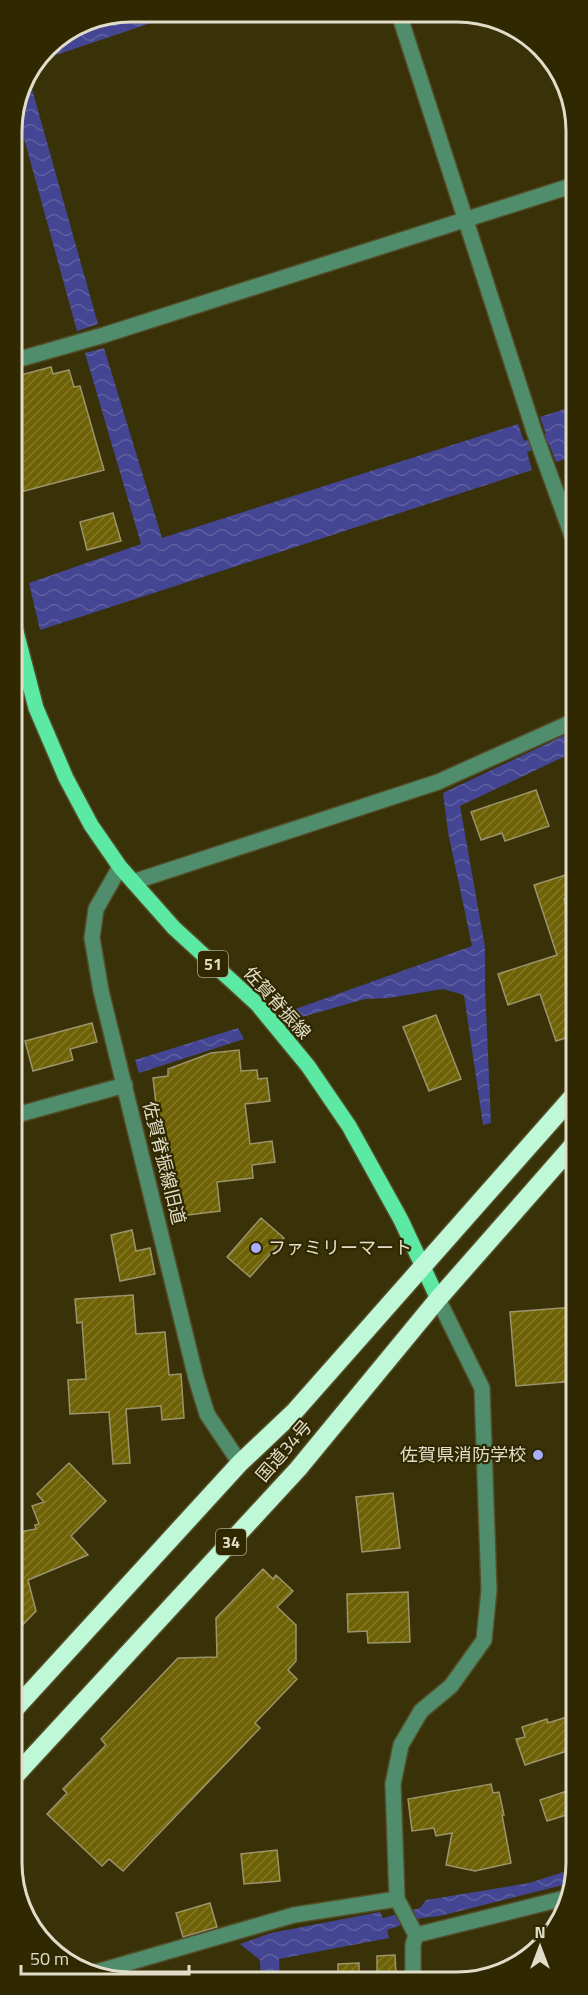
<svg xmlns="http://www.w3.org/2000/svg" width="588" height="1995" viewBox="0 0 588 1995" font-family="'Titillium Web','Noto Sans JP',sans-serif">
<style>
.water{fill:url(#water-waves)}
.building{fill:url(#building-hatch);stroke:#9c946b;stroke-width:1.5}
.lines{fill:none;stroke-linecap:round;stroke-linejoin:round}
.minor-casing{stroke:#544d28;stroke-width:18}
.major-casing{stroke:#544d28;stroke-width:18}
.highway-casing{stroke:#544d28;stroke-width:21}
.minor{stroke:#4f8d6c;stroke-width:15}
.major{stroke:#5ce9a4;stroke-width:15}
.highway{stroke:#bff8d7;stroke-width:18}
.poi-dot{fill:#a8b0fc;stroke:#2f2800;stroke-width:2}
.labels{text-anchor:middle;stroke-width:4.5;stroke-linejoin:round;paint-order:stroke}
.shield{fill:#2f2800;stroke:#aca78c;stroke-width:1.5}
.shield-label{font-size:16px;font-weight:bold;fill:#e1ddc8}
.street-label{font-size:18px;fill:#e1ddc8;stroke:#2f2800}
.poi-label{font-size:18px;fill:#e1ddc8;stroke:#2f2800;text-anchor:start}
.rim{fill:none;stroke:#e1ddc8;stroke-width:3}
</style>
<defs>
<pattern id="water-waves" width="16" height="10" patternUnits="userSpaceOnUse" patternTransform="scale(1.5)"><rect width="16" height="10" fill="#444693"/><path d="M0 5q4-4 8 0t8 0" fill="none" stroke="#5f60a1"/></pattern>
<pattern id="building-hatch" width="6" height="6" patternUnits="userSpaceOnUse" patternTransform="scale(1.5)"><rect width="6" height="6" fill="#6f6105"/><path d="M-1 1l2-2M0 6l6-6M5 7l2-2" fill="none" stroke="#837728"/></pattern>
</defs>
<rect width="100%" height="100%" fill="#393209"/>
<path class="water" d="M145,12H184L38,61L47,47L56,41Z
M28,75L98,324L77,331L25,142L14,114L21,85Z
M104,348L162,538L518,424L524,441L546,434L540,417L574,406V456L556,462L549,444L527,452L532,470L40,630L29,583L141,544L85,353Z
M574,731V752L460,806L485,947V986L491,1123L483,1125L464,995L443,989L389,998L365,999L295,1019L287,1012L472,946L448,832L443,793Z
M238,1028L244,1039L139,1073L135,1060Z
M576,1868L571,1883L440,1916L422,1918L387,1930L389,1938L279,1959L280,1981H261L260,1960L240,1944L271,1933L380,1912L383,1918L420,1908L426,1900L529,1883Z"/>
<path class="building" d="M51,367L53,374L69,370L74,387L80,386L104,470L13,494V377Z
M113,513L121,541L87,550L80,522Z
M536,790L549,826L505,841L502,833L481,840L471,812Z
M575,872V896L564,899L574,929L568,931L575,949V1035L556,1041L540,994L508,1005L498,974L557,955L534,885Z
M436,1015L461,1079L429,1091L403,1027Z
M92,1023L97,1042L70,1049L73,1060L33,1071L25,1041Z
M239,1050L241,1071L257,1070L258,1079L267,1078L270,1101L245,1104L250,1144L272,1141L275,1162L252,1165L253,1178L217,1182L220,1211L180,1216L179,1207L168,1208L153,1078L168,1076V1069L211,1053Z
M261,1218L284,1238L250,1277L227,1257Z
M132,1230L136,1251L150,1248L155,1274L120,1281L111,1235Z
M133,1295L136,1334L165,1332L169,1375L181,1374L184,1418L162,1420L161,1406L126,1409L130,1463L113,1464L109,1412L70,1414L68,1380L86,1379L82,1322L77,1323L75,1299Z
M575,1307V1381L516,1386L510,1312Z
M69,1463L106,1501L71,1536L88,1555L28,1580L36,1611L14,1634V1533L36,1529L35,1525L39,1524L32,1506L44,1502L37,1494Z
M393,1493L400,1548L362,1552L356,1497Z
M263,1569L273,1579L276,1575L293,1591L277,1607L296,1625V1661L288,1670L297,1679L255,1723L260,1728L123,1871L109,1859L102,1866L47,1814L67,1793L63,1789L106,1745L101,1739L178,1658L217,1657L216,1618Z
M408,1592L410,1642L368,1643L367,1631L348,1632L347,1594Z
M576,1714V1748L525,1765L516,1739L525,1737L522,1727L547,1719L548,1723Z
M491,1784L493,1793L499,1792L504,1815H502L511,1863L475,1871L446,1865L452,1833L436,1836L434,1828L412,1831L408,1799Z
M576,1788V1812L547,1821L540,1800Z
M277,1850L280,1881L244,1884L241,1854Z
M210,1903L217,1927L183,1937L176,1913Z
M395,1955L396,1975H377V1956Z
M359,1963V1981H338V1964Z"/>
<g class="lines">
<defs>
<path id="minor" d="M399,14L535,434L574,541
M13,361L104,335L574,185
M120,867L96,909L92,938L101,991L196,1378L207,1414L240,1463
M133,882L438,782L574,721
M13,1116L125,1085
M416,1935L565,1898
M93,1973L294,1915L397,1899
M413,1981V1945L416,1935L397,1899L393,1784L401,1745L421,1711L451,1686L484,1640L489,1590L482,1388L438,1299"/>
<path id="major" d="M13,620L36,708L66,778L91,825L120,867L174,928L257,1004L308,1066L349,1126L401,1220L438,1299"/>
<path id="highway" d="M14,1710L240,1463L295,1411L575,1094
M14,1777L298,1469L438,1299L575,1143"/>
</defs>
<use href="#minor" class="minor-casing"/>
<use href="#major" class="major-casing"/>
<use href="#highway" class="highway-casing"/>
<use href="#minor" class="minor"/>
<use href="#major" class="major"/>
<use href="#highway" class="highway"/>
</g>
<g class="poi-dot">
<circle cx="256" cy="1248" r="6"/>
<circle cx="538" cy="1455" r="6"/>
</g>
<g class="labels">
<g class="shield">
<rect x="198" y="951" width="30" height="26" rx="4.5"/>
<rect x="216" y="1529" width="30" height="26" rx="4.5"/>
</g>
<g class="shield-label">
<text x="213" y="970">51</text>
<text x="231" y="1548">34</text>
</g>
<g class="street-label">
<text transform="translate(277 1003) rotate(48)" y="6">佐賀脊振線</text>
<text transform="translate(164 1163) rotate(76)" y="6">佐賀脊振線旧道</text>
<text transform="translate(284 1451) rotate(-49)" y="6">国道34号</text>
</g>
<g class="poi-label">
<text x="268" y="1254">ファミリーマート</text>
<text x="526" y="1461" text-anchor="end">佐賀県消防学校</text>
</g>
</g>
<path d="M0 0H588V1995H0ZM131 22H457A109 109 0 0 1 566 131V1863A109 109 0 0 1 457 1972H131A109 109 0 0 1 22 1863V131A109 109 0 0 1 131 22Z" fill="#2f2800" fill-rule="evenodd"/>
<path class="rim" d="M131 22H457A109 109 0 0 1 566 131V1863A109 109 0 0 1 457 1972H131A109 109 0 0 1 22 1863V131A109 109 0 0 1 131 22Z"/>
<g transform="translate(540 1947)" stroke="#2f2800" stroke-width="4.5" paint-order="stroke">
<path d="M0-4.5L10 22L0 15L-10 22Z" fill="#e1ddc8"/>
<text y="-9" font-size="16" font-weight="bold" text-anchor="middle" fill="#e1ddc8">N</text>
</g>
<path d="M21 1965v9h168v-9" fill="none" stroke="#e1ddc8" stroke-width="3"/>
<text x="30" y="1965" font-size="18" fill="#e1ddc8" stroke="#2f2800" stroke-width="4.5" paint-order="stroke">50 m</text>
</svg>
